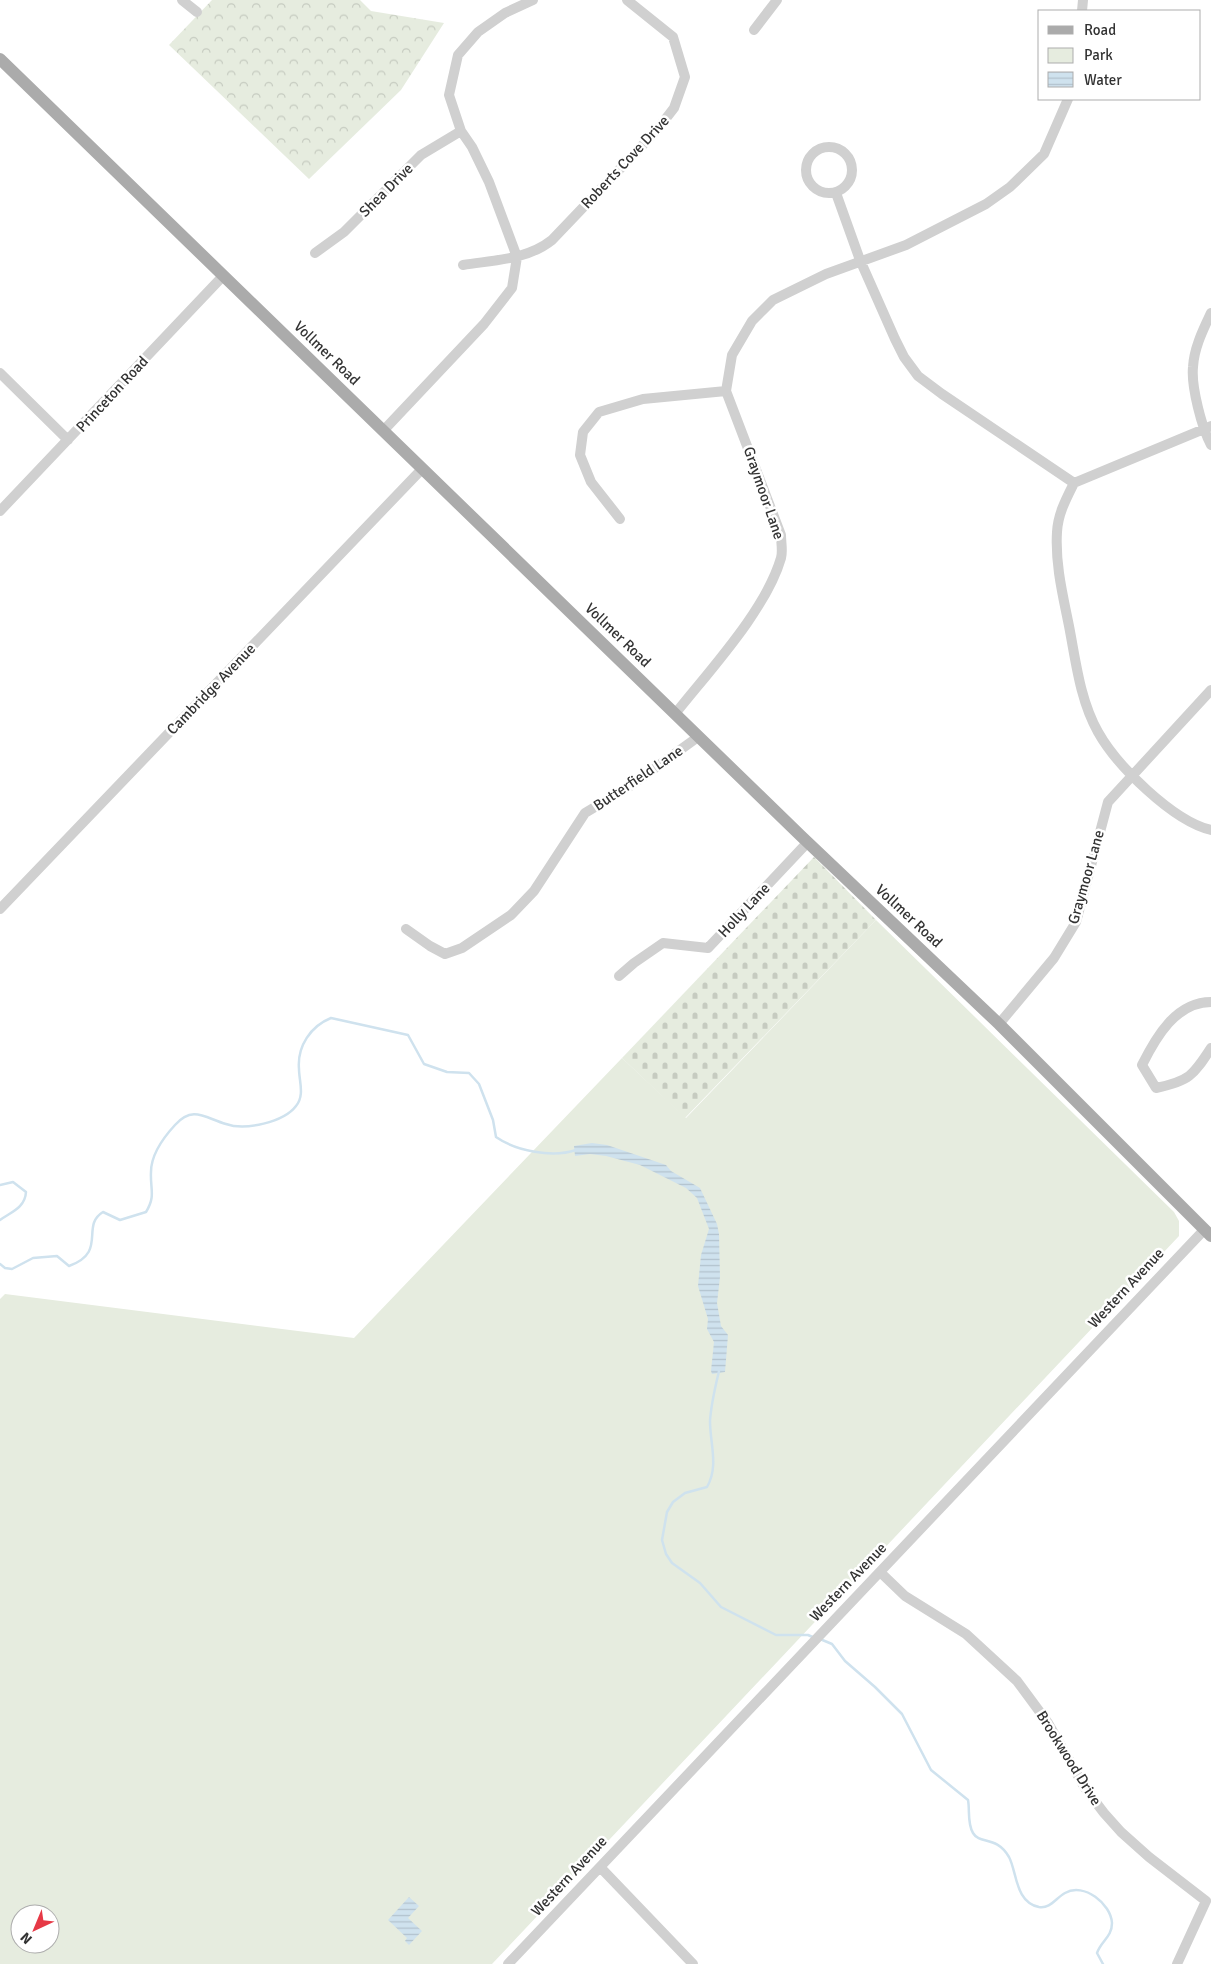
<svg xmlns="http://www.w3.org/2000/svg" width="1211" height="1964" viewBox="0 0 1211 1964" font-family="Signika,sans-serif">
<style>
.green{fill:#e6ecdf;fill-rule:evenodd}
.forest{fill:url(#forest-crowns)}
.cemetery{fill:url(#cemetery-stones)}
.water{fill:url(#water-rules)}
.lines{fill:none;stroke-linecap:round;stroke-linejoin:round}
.stream{stroke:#cfe2ee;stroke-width:2.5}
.minor{stroke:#d0d0d0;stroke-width:10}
.major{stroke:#ababab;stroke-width:12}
.labels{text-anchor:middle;stroke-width:5;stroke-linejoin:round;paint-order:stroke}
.street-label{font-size:15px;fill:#333;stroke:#fff}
</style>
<defs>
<pattern id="forest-crowns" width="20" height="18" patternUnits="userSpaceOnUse" patternTransform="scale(1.25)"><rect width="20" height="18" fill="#e6ecdf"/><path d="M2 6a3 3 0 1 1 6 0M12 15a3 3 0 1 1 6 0" fill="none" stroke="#c6cbc0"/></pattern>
<pattern id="cemetery-stones" width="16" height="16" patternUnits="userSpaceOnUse" patternTransform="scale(1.25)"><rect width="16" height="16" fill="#e6ecdf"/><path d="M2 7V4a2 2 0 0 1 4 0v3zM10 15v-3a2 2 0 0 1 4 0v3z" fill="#c6cbc0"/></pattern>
<pattern id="water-rules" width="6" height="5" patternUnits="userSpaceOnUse" patternTransform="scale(1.25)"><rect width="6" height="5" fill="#cfe2ee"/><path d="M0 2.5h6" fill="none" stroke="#b2c2cd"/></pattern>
</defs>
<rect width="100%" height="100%" fill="#fff"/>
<path class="green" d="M876,920L1174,1212L1179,1221V1236L492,1964H0V1299L5,1294L354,1338L622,1058L686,1118ZM20,1914H50V1944H20Z"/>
<path class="forest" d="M212,0H360L371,11L444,23L401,90L309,179L169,45Z"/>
<path class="cemetery" d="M814,857L876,920L685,1118L622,1058Z"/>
<path class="water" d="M592,1143L607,1145L666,1165L671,1171L700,1188L717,1224L719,1234L720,1277L717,1303L721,1326L728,1335L725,1372L712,1374L711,1371L714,1342L707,1329L708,1319L698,1286L701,1255L709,1229L697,1198L686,1188L640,1165L606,1156L590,1154L575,1156L574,1146Z
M409,1897L419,1906L408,1918L422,1931L409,1945L405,1941L407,1938L388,1920Z"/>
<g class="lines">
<path class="stream" d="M0,1185L13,1182L26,1192C25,1208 11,1212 0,1220
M0,1264L5,1268L12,1269L33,1258L57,1256L69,1266C108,1252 80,1226 103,1212L120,1220L146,1212C156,1196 150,1189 151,1172C151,1154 163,1138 175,1125C193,1105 205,1118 226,1124C245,1131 284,1122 296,1106C305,1095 299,1081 299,1069C297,1046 311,1026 331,1018L408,1035L424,1064L447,1072L469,1073L479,1084L493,1120L496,1137C516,1151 552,1158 576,1150
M719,1371C715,1388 711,1404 710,1421C710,1444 719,1466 707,1487L685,1493L673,1502L667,1512L662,1540L666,1554L672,1563L700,1583L721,1607L776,1635H808L815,1638
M820,1639L832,1644L845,1661L875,1687L902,1714L931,1770L968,1800C970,1810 967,1823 973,1833C980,1845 996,1835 1009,1857C1017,1872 1015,1902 1039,1907C1050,1909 1056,1898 1065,1893C1084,1882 1111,1904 1112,1923C1112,1937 1101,1941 1097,1953L1103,1964"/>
<path class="minor" d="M182,0L197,12
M1082,11L1083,0
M754,30L777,0
M806 170a23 23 0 1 1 46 0a23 23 0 1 1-46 0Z
M836,193L860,260L895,339L904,357L918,376L942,394L1074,483C1066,499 1058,514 1057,532C1055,564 1063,596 1069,626C1076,662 1080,700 1098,732C1117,766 1173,821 1211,830
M315,253L344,232L421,155L461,131
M463,265C494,260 527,260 552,240L657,130L674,108L685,77L673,37L627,0
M1211,313C1203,330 1194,348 1193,367C1191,387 1202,428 1211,445
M0,373L68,440
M383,431L484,324L512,288L517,257L489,182L472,147L461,131L449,95L458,55L478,32L505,13L533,0
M1074,483L1211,426
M0,511L223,276
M620,519L591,482L580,455L583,432L599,412L643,399L726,391L732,355L752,321L773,300L826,274L906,245L986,204L1010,187L1044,154L1068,99
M675,714C709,671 766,610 781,558C783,551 781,543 781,535L726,391
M0,909L422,469
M406,929L430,946L445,954L462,948L511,915L534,891L585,813L630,786L698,737
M619,976L634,963L663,943L708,948L807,843
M1211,1002C1176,1002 1156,1037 1142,1065L1156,1088C1189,1081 1193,1076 1211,1048
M999,1024L1054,958L1076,922L1108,802L1211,690
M880,1572L905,1596L966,1634L1017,1681L1048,1723L1085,1788L1104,1813L1121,1832L1149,1857L1206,1901L1177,1964
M600,1867L693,1964
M508,1964L1205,1229"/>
<path class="major" d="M0,59L801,836L999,1024L1211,1236"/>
</g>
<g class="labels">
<g class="street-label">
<text transform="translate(625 162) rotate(-47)" y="5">Roberts Cove Drive</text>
<text transform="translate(386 190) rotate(-45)" y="5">Shea Drive</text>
<text transform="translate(327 353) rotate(44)" y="5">Vollmer Road</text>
<text transform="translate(112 394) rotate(-47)" y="5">Princeton Road</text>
<text transform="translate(764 493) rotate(71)" y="5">Graymoor Lane</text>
<text transform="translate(618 635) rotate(44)" y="5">Vollmer Road</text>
<text transform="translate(211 689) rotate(-46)" y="5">Cambridge Avenue</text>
<text transform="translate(638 778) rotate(-34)" y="5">Butterfield Lane</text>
<text transform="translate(1086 877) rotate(-74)" y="5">Graymoor Lane</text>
<text transform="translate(744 910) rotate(-47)" y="5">Holly Lane</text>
<text transform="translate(909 916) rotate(43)" y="5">Vollmer Road</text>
<text transform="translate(1126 1288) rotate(-47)" y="5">Western Avenue</text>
<text transform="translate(848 1582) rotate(-46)" y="5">Western Avenue</text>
<text transform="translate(1069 1758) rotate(58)" y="5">Brookwood Drive</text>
<text transform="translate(569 1876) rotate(-47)" y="5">Western Avenue</text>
</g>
</g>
<rect x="1038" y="10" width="162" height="90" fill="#ffffff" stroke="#adadad"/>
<rect x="1048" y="26" width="25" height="8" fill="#ababab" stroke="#adadad"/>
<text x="1084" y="35" font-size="15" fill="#333333">Road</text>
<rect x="1048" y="48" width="25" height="15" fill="#e6ecdf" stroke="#adadad"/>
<text x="1084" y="60" font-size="15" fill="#333333">Park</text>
<rect x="1048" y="72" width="25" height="15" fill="url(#water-rules)" stroke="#adadad"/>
<text x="1084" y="85" font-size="15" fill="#333333">Water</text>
<g transform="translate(35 1929) rotate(224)"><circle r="24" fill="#ffffff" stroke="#adadad"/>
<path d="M0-4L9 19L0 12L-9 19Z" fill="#e63946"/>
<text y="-8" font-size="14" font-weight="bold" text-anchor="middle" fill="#333333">N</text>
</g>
</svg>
